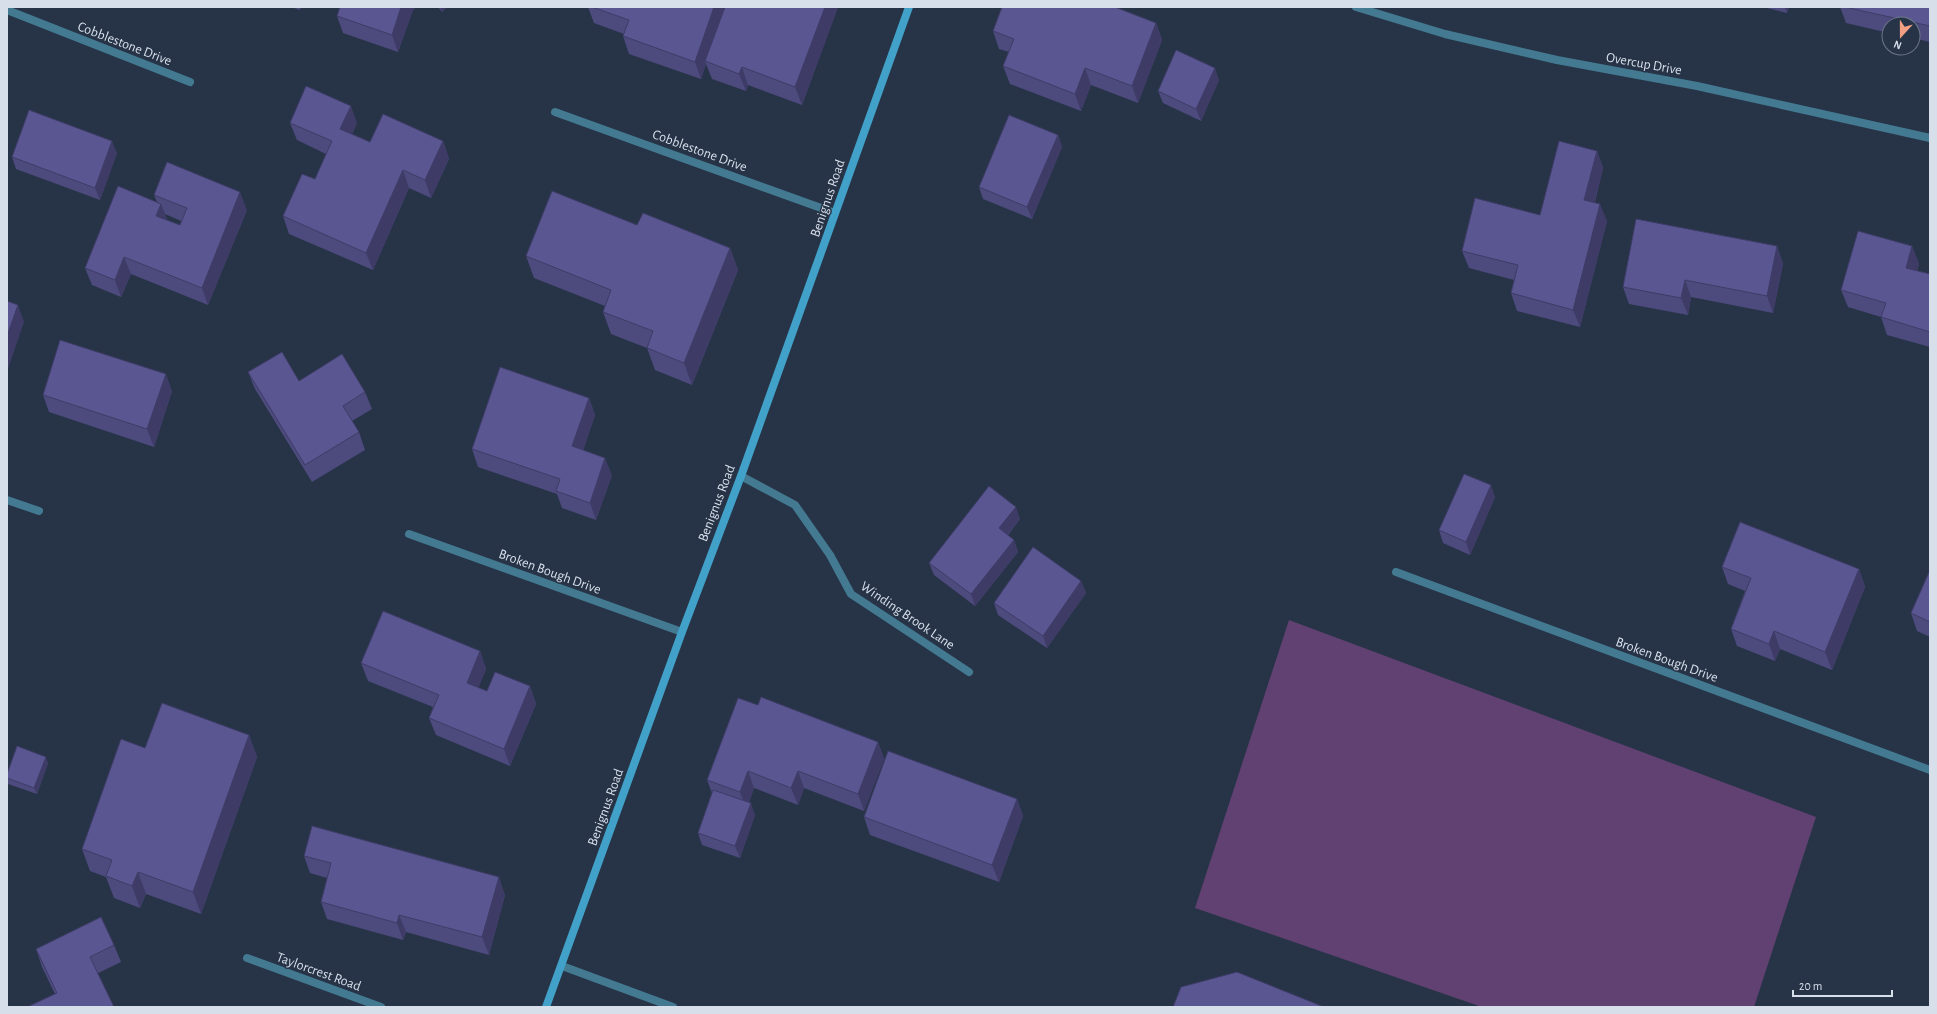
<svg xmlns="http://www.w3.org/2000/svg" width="1937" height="1014" viewBox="0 0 1937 1014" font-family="'Alegreya Sans',sans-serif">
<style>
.park{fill:#604171}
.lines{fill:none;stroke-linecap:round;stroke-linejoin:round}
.street{stroke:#437a92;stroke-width:8}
.secondary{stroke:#41a1c8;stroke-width:8}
.wall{fill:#4d4a7e;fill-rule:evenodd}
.shaded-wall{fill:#3e3c66}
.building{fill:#595692;stroke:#3e3c66}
.labels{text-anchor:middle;stroke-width:3;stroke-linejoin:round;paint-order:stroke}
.street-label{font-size:14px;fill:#d7dfeb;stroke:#273447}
</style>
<rect width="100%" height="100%" fill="#273447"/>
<path class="park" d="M1289,620L1816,817L1754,1007H1482L1195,908Z"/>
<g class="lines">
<path class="street" d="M1356,7L1445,34L1557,60L1697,86L1930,138
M7,10L190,82
M555,112L835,213
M741,476L795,505L830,555L851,594L969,672
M7,500L39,511
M409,534L682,632
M1396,572L1930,770
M247,958L381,1007
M562,966L673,1007"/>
<path class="secondary" d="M546,1007L682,632L741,476L909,7"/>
</g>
<path class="wall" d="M291,7H301L300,10Z
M340,7H416L413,10L398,52L343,33L337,16Z
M438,7H447L442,12Z
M588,7H838L802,105L748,85L746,91L712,79L706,64L701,79L629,54L623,36L624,34L594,23Z
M1763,7H1789L1787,13Z
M1840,7H1930V42L1913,38V24H1889V33L1846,23Z
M1156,23L1162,40L1138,103L1091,85L1081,111L1010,84L1003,66L1009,52L999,49L993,31Z
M1219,80L1201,121L1163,103L1158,91Z
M290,123H357L352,134L370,142L443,141L449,159L431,198L409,188L373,270L289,234L283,216L315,179L326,154L297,140Z
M1058,135L1062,147L1032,219L983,199L979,187Z
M1597,151L1603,168L1595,202L1607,221L1580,327L1517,311L1511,293L1514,280L1469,268L1462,251L1540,215Z
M117,153L100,200L16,169L12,157Z
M154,195L247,210L208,305L131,274L121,297L92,285L85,268L157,202ZM165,214L181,221L180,225L167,220Z
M637,225L730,248L738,270L692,385L655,370L647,348L611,334L603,312L605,306L534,278L526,256Z
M1777,246L1783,264L1773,313L1691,297L1688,315L1629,304L1623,287Z
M1912,246L1919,264L1917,271L1930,274V347L1887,335L1881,317L1848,307L1841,290Z
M248,372L365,392L372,409L352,421L359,432L365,450L312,482L255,389Z
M172,391L154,447L49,412L43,395Z
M589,398L595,415L583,450L612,475L596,520L562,508L557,494L478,467L472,449Z
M1495,497L1470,555L1443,543L1439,530Z
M1020,519L1008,535L1014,540L1018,552L975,606L934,575L929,563Z
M1722,567L1859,569L1865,587L1832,670L1780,649L1775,661L1737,646L1731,629L1745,591L1728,584Z
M1930,570V637L1917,631L1911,613Z
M1081,581L1086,593L1047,648L998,615L994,603Z
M480,651L486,669L478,688L487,691L530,686L536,704L510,766L436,735L429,718L433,707L368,681L361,663Z
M758,705L878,742L884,759L864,811L804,788L798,805L754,788L749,802L755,815L740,858L702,845L698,833L712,793L707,780Z
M249,735L257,757L201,914L146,894L140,908L114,898L106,877L90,871L82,849L145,748Z
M48,763L37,794L8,784L7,781V774Z
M1017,799L1023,816L999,882L870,835L864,817Z
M304,856L505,895L489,955L406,932L403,940L327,919L321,902L327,878L310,873Z
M114,945L121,962L55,994L42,967L36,949Z"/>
<path class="shaded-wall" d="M401,7H416L413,10L398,52L392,35Z
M440,7H447L442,12Z
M714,7H727L705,61L706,64L701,79L695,62Z
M825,7H838L802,105L795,87Z
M1785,7H1789L1787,13Z
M1156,23L1162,40L1138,103L1132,86Z
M742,67L748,85L746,91L739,74Z
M1085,68L1091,85L1081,111L1075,94Z
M1215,68L1219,80L1201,121L1196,109Z
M351,106L357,123L347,146L340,129Z
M1058,135L1062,147L1032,219L1027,207Z
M112,141L117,153L100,200L95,188Z
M443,141L449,159L431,198L425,180Z
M1597,151L1603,168L1591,217L1584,200Z
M403,170L409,188L373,270L366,253Z
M240,192L247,210L208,305L202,288Z
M161,204L168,221L156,216Z
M1600,204L1607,221L1580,327L1573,310Z
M1777,246L1783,264L1773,313L1767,296Z
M1912,246L1919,264L1913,285L1906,268Z
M730,248L738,270L692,385L684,363Z
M124,257L131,274L121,297L115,280Z
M1685,280L1691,297L1688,315L1681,298Z
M18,305L24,322L7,372V336Z
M166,374L172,391L154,447L147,429Z
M589,398L595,415L579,464L572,446Z
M605,458L612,475L596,520L590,503Z
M1491,485L1495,497L1470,555L1466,542Z
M1016,507L1020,519L1003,540L999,528Z
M1014,540L1018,552L975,606L971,594Z
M1859,569L1865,587L1832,670L1825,652Z
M1081,581L1086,593L1047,648L1043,636Z
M1774,631L1780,649L1775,661L1769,644Z
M480,651L486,669L473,701L467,683Z
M530,686L536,704L510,766L504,749Z
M249,735L257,757L201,914L193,892Z
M878,742L884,759L864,811L858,794Z
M46,757L48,763L37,794L34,788Z
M748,771L754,788L747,810L740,792Z
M798,771L804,788L798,805L791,788Z
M1017,799L1023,816L999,882L992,865Z
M751,803L755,815L740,858L735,846Z
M138,872L146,894L140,908L132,886Z
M499,877L505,895L489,955L482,937Z
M399,915L406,932L403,940L397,923Z"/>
<path class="building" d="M340,7H401L392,35L337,16Z
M592,7H714L695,62L623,36L629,20Z
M725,7H825L795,87L742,67L739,74L705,61Z
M1002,7H1115L1156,23L1132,86L1085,68L1075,94L1003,66L1014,39L993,31Z
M1845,7H1930V26Z
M1176,50L1215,68L1196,109L1158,91Z
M306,86L351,106L340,129L370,142L383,114L443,141L425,180L403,170L366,253L283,216L302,174L315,179L332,141L290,123Z
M29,110L112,141L95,188L12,157Z
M1009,115L1058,135L1027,207L979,187Z
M1559,141L1597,151L1584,200L1600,204L1573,310L1511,293L1518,265L1462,251L1475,198L1540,215Z
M167,162L240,192L202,288L124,257L115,280L85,268L118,186L161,204L156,216L180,225L187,208L154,195Z
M552,191L637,225L643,213L730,248L684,363L647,348L653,331L603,312L611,290L526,256Z
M1636,219L1777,246L1767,296L1685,280L1681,298L1623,287Z
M1858,231L1912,246L1906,268L1930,274V332L1881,317L1886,303L1841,290Z
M7,301L18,305L7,336Z
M60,340L166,374L147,429L43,395Z
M282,352L299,381L342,354L365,392L343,406L359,432L305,465L248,372Z
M500,367L589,398L572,446L605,458L590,503L556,491L560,479L472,449Z
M1464,474L1491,485L1466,542L1439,530Z
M989,486L1016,507L999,528L1014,540L971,594L929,563Z
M1740,522L1859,569L1825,652L1774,631L1769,644L1731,629L1751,578L1722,567Z
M1033,547L1081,581L1043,636L994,603Z
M1930,570V622L1911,613Z
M383,611L480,651L467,683L487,691L495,672L530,686L504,749L429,718L439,695L361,663Z
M761,697L878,742L858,794L798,771L791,788L748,771L740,792L707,780L738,698L758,705Z
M162,703L249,735L193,892L138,872L132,886L106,876L112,860L82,849L121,739L145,748Z
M17,746L46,757L34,788L7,778V774Z
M888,751L1017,799L992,865L864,817Z
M713,790L751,803L735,846L698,833Z
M312,826L499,877L482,937L399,915L397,923L321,902L331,863L304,856Z
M101,917L114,945L90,957L114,1007H27L57,993L36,949Z
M1237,972L1324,1007H1173L1181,987Z"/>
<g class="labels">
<g class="street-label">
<text transform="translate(125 43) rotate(21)" y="5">Cobblestone Drive</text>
<text transform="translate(1644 63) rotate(10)" y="5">Overcup Drive</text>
<text transform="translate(700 150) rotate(20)" y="5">Cobblestone Drive</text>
<text transform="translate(827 198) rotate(-71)" y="5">Benignus Road</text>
<text transform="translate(716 503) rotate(-69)" y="5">Benignus Road</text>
<text transform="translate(550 571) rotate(20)" y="5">Broken Bough Drive</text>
<text transform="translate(908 615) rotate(34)" y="5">Winding Brook Lane</text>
<text transform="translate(1667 659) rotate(20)" y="5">Broken Bough Drive</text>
<text transform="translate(605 807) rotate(-70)" y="5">Benignus Road</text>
<text transform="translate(319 971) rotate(20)" y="5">Taylorcrest Road</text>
</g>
</g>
<rect width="1937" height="1014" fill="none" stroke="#d7dfeb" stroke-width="16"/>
<g transform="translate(1901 36) rotate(201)"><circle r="19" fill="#273447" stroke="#6d7889"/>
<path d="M0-3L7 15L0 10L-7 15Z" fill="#f39f83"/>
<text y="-6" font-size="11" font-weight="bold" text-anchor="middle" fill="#d7dfeb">N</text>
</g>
<path d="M1793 990v6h99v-6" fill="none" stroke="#d7dfeb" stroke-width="2"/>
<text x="1799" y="990" font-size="12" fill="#d7dfeb" stroke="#273447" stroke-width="3" paint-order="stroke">20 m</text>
</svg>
